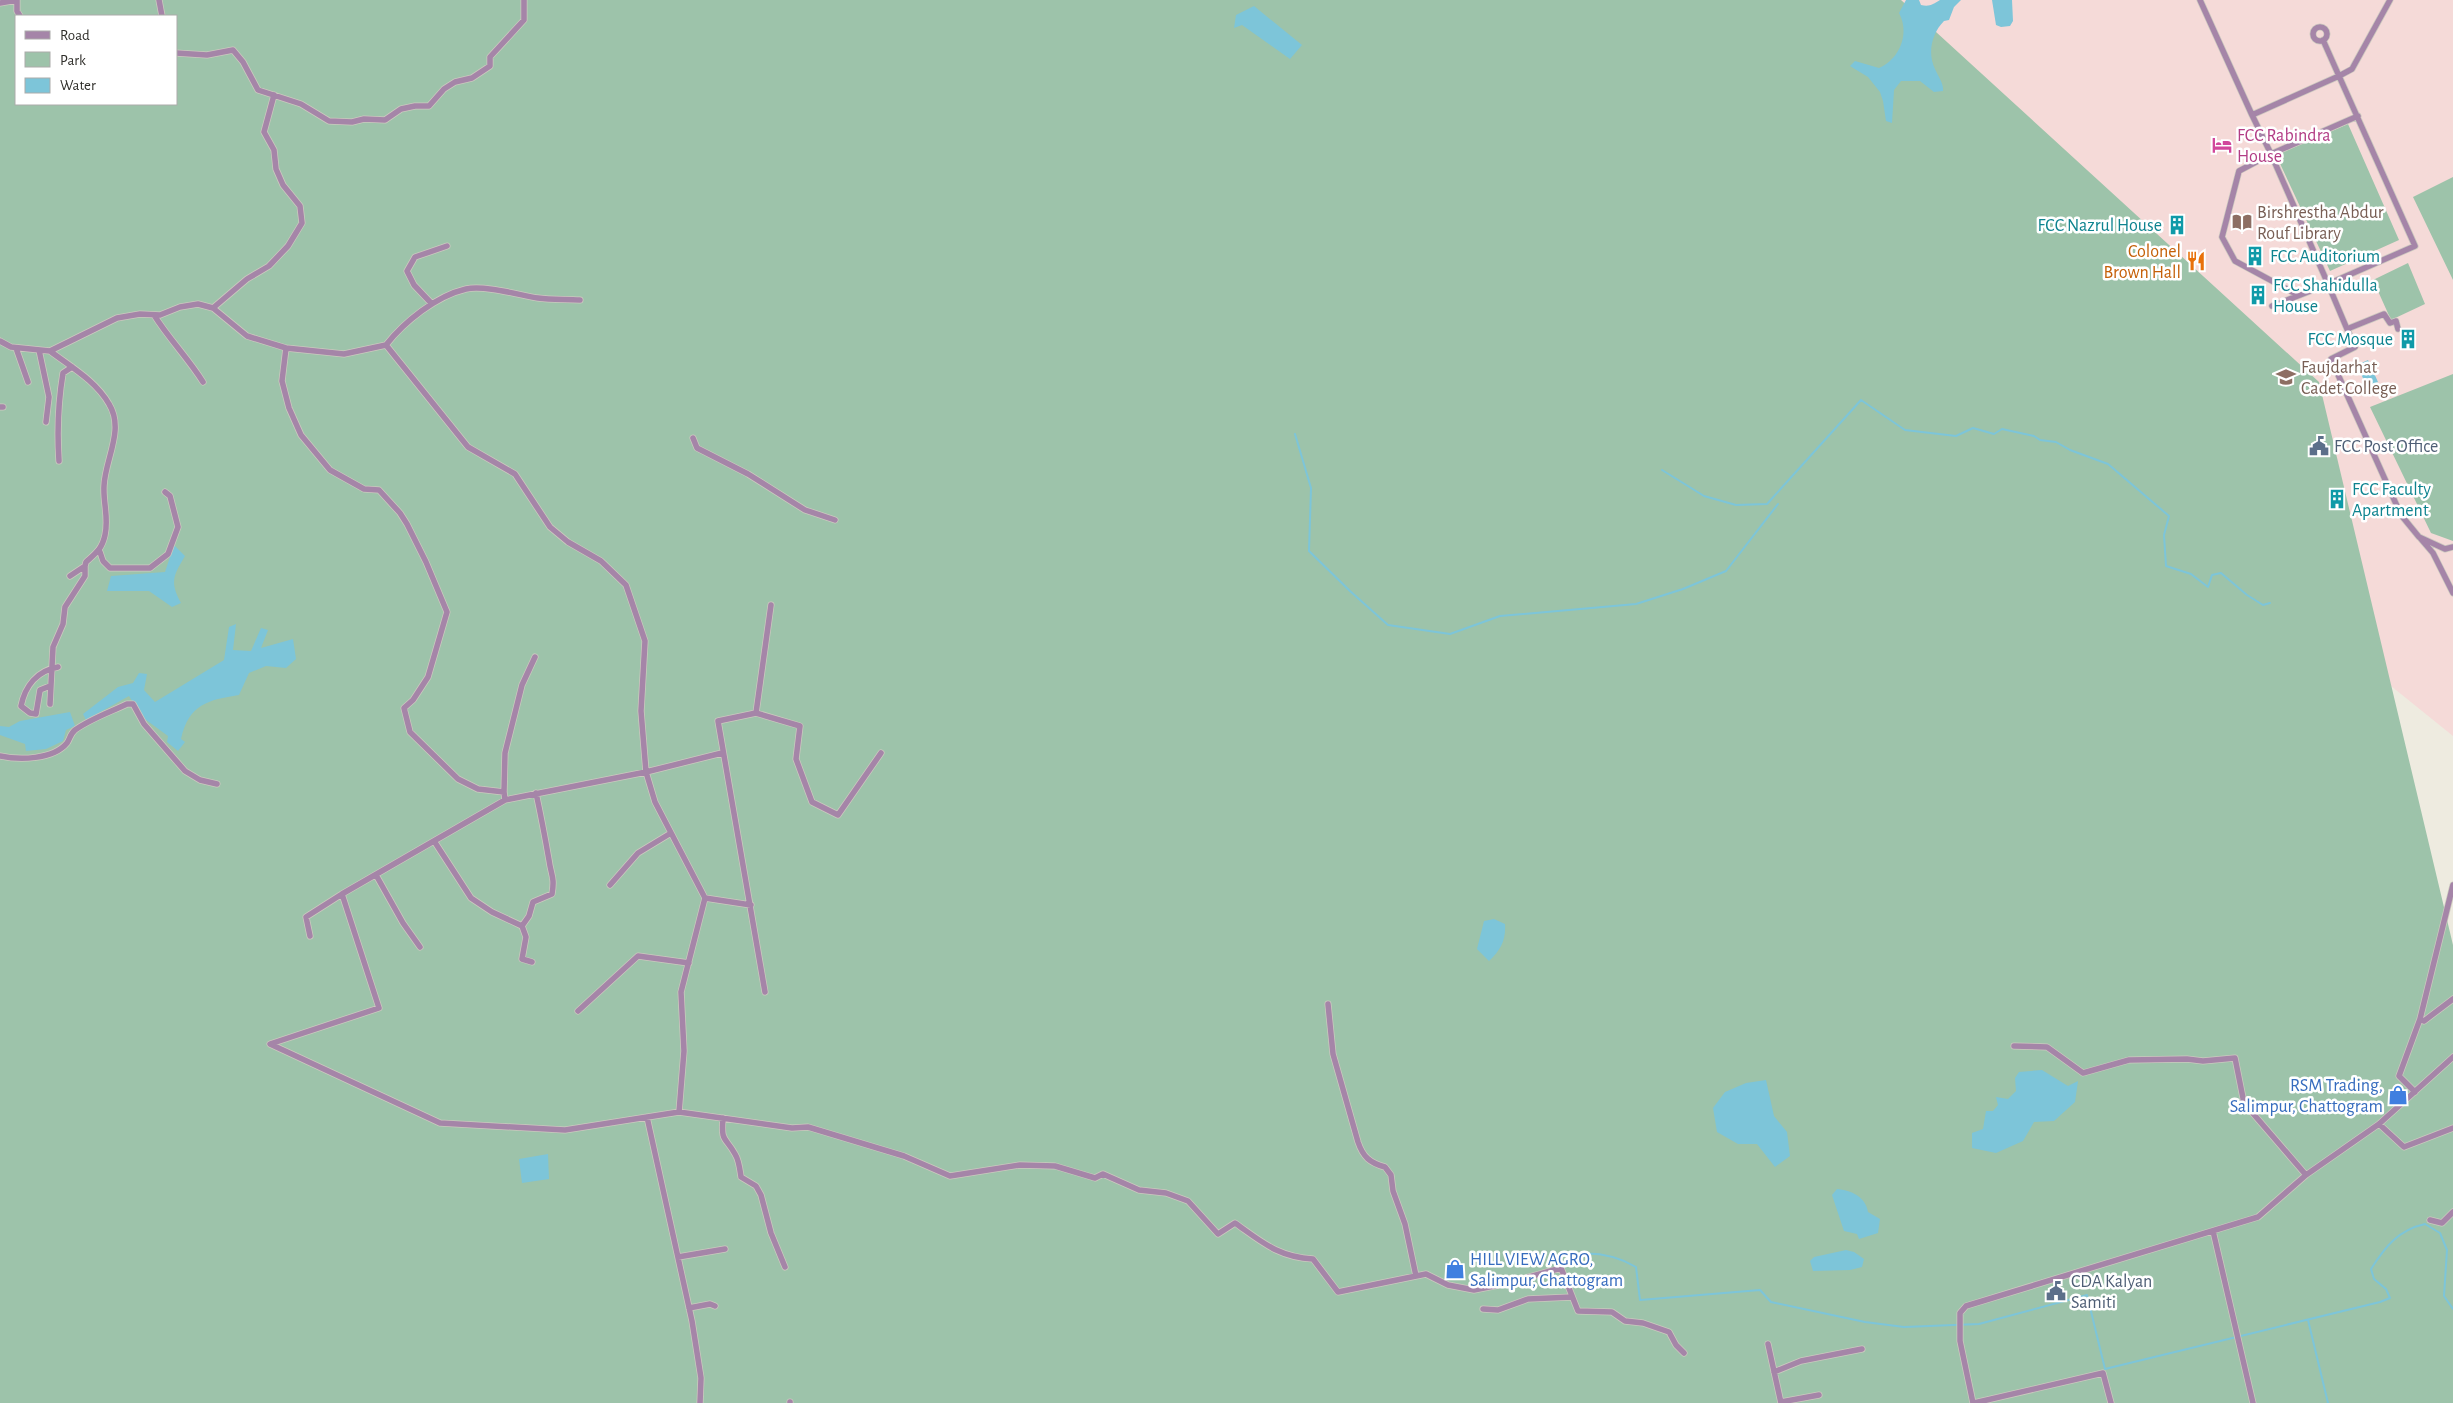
<svg xmlns="http://www.w3.org/2000/svg" width="2453" height="1403" viewBox="0 0 2453 1403" font-family="'Alegreya Sans',sans-serif">
<style>
.education{fill:#f5dad8}
.green{fill:#9dc3aa;fill-rule:evenodd}
.water{fill:#7dc5d9}
.lines{fill:none;stroke-linecap:round;stroke-linejoin:round}
.stream{stroke:#7dc5d9;stroke-width:2}
.minor-casing{stroke:#ccc9bf;stroke-width:7}
.minor{stroke:#a585a8;stroke-width:5.5}
.labels{text-anchor:middle;stroke-width:5;stroke-linejoin:round;paint-order:stroke}
.hotel-label{font-size:18px;fill:#b23c85;stroke:#fff;text-anchor:start}
.education-label{font-size:18px;fill:#785e54;stroke:#fff;text-anchor:start}
.culture-label{font-size:18px;fill:#0d838f;stroke:#fff;text-anchor:start}
.food-label{font-size:18px;fill:#c56008;stroke:#fff;text-anchor:end}
.service-label{font-size:18px;fill:#4e5e75;stroke:#fff;text-anchor:start}
.shop-label{font-size:18px;fill:#366cbe;stroke:#fff;text-anchor:end}
</style>
<rect width="100%" height="100%" fill="#eeebe0"/>
<path class="education" d="M1732,0H2453V736L2391,686Z"/>
<path class="green" d="M0,0H1901L2319,382L2453,945V1403H0ZM16,16H176V104H16Z
M2348,124L2399,240L2330,271L2276,155Z
M2453,177V280L2413,197Z
M2408,263L2425,304L2391,320L2373,280Z
M2453,374V541L2431,533L2370,407Z"/>
<path class="water" d="M1906,0H1919L1921,5C1930,7 1933,4 1940,0C1945,0 1955,0 1961,0L1954,7L1949,20L1944,21C1932,33 1927,53 1935,69C1938,76 1944,84 1943,91L1934,92L1920,81H1901L1894,90L1892,123L1886,121L1883,101L1880,92L1868,77L1850,66L1855,61L1879,68C1900,59 1910,33 1899,13Z
M1992,0H2012L2013,21L2010,26L2001,27L1996,25Z
M1254,6L1302,45L1290,59L1242,25L1234,28L1236,15Z
M2368,360L2378,382L2367,387L2357,365Z
M174,545L185,556C174,575 169,581 181,603L172,607L149,591H107L111,576L165,572Z
M236,624L233,650L251,651L261,628L268,630L261,648L293,639L296,659L286,668L266,666L249,673L239,695C208,700 189,704 181,739L185,742L178,751L167,742L168,736L142,717L129,696L86,720L83,714L118,687L133,683L139,673L147,674L144,690L155,702L224,660L229,627Z
M70,712L75,726L66,730L63,741L46,749L26,751L25,744L0,735V726L9,727L20,721Z
M1494,919L1505,924C1506,940 1501,950 1489,961L1477,949L1484,921Z
M2042,1070L2068,1086L2078,1081L2075,1102L2054,1121L2034,1122L2023,1141L1996,1153L1972,1148V1133L1983,1129L1986,1111H1993L1998,1105L1996,1097L2008,1099L2016,1091L2015,1078L2019,1072Z
M1766,1080L1774,1116L1787,1132L1790,1156L1775,1167L1757,1144H1738L1717,1132L1713,1108L1725,1092L1746,1083Z
M548,1154L549,1179L522,1183L519,1159Z
M1837,1189C1851,1190 1866,1197 1868,1212L1880,1219L1878,1233L1859,1239L1857,1234L1844,1231L1832,1195Z
M1846,1250L1854,1252L1864,1259L1862,1267L1850,1270L1813,1271L1810,1261L1814,1257Z"/>
<g class="lines">
<path class="stream" d="M1295,434L1311,488L1309,551L1350,591L1388,625L1450,634L1500,616L1636,604L1683,589L1726,571L1778,504
M1662,470L1704,496L1736,505L1767,504L1861,400L1905,430L1956,436L1973,428L1994,434L2002,429L2034,436L2040,440L2056,442L2070,450L2108,464L2169,516L2164,535L2166,566L2191,574L2208,587L2212,575L2221,573L2247,595L2263,605L2270,603
M1577,1254C1599,1252 1617,1256 1636,1267L1640,1300L1760,1290L1771,1302L1865,1322L1904,1327L1979,1324L2087,1295L2105,1369L2380,1302L2390,1298L2386,1289L2374,1279L2371,1269C2385,1247 2398,1230 2425,1224L2440,1233L2447,1250L2444,1296L2453,1309
M2308,1320L2328,1403"/>
<defs>
<path id="minor" d="M159,0L162,16
M2200,0L2252,115
M0,3L17,0V11L20,16
M2313 34a7 7 0 1 1 14 0a7 7 0 1 1-14 0Z
M2323,40L2339,76L2252,115L2271,154L2358,116
M176,53L207,55L233,50L243,62L258,90L301,104L329,121L352,122L364,119L385,120L401,109L415,106H429L444,89L455,82L472,78L490,66V57L524,20V0
M432,304L414,285L407,271L415,257L447,246
M2272,306L2328,284L2271,154L2239,171L2222,237L2235,261L2298,295
M213,308L247,279L269,266L288,246L302,223L300,206L283,185L276,169L274,150L264,132L274,95
M154,315C169,339 188,358 203,382
M2347,329L2328,284L2415,246L2339,76L2352,69L2390,0
M2398,329L2396,321L2390,323L2384,314L2347,329L2355,347L2331,359L2401,515L2419,537L2445,549L2453,547
M0,341L11,347L50,351L117,318L140,314L160,315L180,307L198,304L213,308L247,336L286,348L344,354L386,345L468,447L515,474L550,527L568,542L601,561L626,585L645,641L641,711L646,772L655,802L705,898L681,992L684,1051L679,1112
M386,345C404,322 436,296 466,289C485,285 519,295 538,298C552,300 566,299 580,300
M16,348L28,382
M286,348L282,381L289,408L301,435L330,470L364,489L379,490L400,513L407,524L426,562L447,612L428,677L413,700L404,708L410,732L458,779L478,789L504,792L505,800
M39,350L49,397L46,422
M50,351C71,367 96,381 109,404C125,430 105,459 104,486C103,503 109,518 105,535C102,549 96,553 86,562L85,566L70,576
M0,407H3
M693,438L697,448L748,474L805,510L835,520
M59,461C57,431 58,403 63,373L72,367
M2421,539L2433,553L2453,593
M100,552L103,561L110,568H150L168,554L178,527L170,496L165,492
M50,686L40,690L36,714L30,713L21,706C25,686 37,671 58,667
M50,704L53,647L63,624L65,607L85,576V566
M756,713L800,726L796,759L812,802L838,815L881,753
M722,753L646,772L505,800L342,894L379,1008L270,1044L440,1123L565,1130L679,1112L792,1128L808,1127L904,1156L950,1176L1020,1165L1055,1166L1095,1178L1103,1174L1139,1190L1166,1193L1188,1201L1218,1234L1235,1223C1262,1242 1278,1257 1313,1259L1338,1292L1426,1274L1448,1285L1474,1290L1504,1284L1561,1268L1578,1311L1612,1312L1625,1321L1643,1323L1669,1332L1676,1345L1684,1353
M0,756C19,760 53,760 67,743C70,739 70,734 75,730C90,719 110,712 127,704H133L144,724L185,771L200,780L217,784
M504,792L505,753L522,685L535,657
M436,844L471,898L492,912L522,926L526,937L522,959L532,962
M376,875L403,923L420,947
M610,885L638,853L671,833
M705,898L751,905
M522,926L529,916L533,902L552,894C555,877 551,875 549,860C545,837 541,816 536,793
M310,936L306,917L342,894
M765,992L718,721L756,713L771,605
M1328,1004L1333,1054L1358,1142C1363,1157 1370,1163 1385,1167L1391,1175L1393,1191L1405,1224L1416,1276
M578,1011L638,956L689,963
M2420,1019L2453,885
M2014,1046L2047,1047L2083,1073L2129,1060L2187,1059L2203,1061L2235,1058L2244,1103L2306,1175
M2415,1092L2399,1076L2420,1019L2424,1021L2453,999
M647,1117L692,1321L701,1378L700,1403
M723,1118C721,1143 725,1136 735,1154C739,1160 740,1170 741,1177L756,1186L761,1195L771,1233L785,1267
M2379,1124L2404,1147L2453,1128
M2430,1220L2442,1223L2453,1212
M2213,1231L2253,1403
M678,1257L725,1249
M689,1308L710,1304L715,1306
M1483,1309L1498,1310L1528,1299L1572,1297
M1768,1344L1781,1403
M1774,1372L1801,1361L1862,1349
M1781,1402L1819,1395
M790,1403V1402
M1973,1403L1960,1341V1313L1966,1306L2258,1217L2306,1175L2379,1124L2453,1057
M1974,1403L2103,1373L2111,1403"/>
</defs>
<use href="#minor" class="minor-casing"/>
<use href="#minor" class="minor"/>
</g>
<defs>
<symbol id="hotel-bare" viewBox="-9 -9 18 18"><path d="M-6-4.5h1.5V1H6V5H4.5V3h-9V5H-6ZM-4 0a1.8 1.8 0 1 1 3.6 0ZM.5 0V-2.5h3Q6-2.5 6 0Z" fill="#d1479c" stroke="#fff" stroke-width="2.5" paint-order="stroke"/></symbol>
<symbol id="library-bare" viewBox="-9 -9 18 18"><path d="M-6-4Q-3-5.5-.7-3.5V5Q-3 3-6 4ZM6-4Q3-5.5 .7-3.5V5Q3 3 6 4Z" fill="#8d6e63" stroke="#fff" stroke-width="2.5" paint-order="stroke"/></symbol>
<symbol id="building-bare" viewBox="-9 -9 18 18"><path d="M-4-6H4V6H1V3H-1V6H-4ZM-2.5-4.3h1.7v1.8h-1.7ZM.8-4.3h1.7v1.8H.8ZM-2.5-1h1.7V.8h-1.7ZM.8-1h1.7V.8H.8Z" fill="#0f9aa8" stroke="#fff" stroke-width="2.5" paint-order="stroke"/></symbol>
<symbol id="restaurant-bare" viewBox="-9 -9 18 18"><path d="M-5-6h1v4h1v-4h1v4h1v-4h1v5L-1.5 .5V6h-2V.5L-5-1ZM5-6V6H3V1.5H1.5Q1.5-4 5-6Z" fill="#e8710a" stroke="#fff" stroke-width="2.5" paint-order="stroke"/></symbol>
<symbol id="university-bare" viewBox="-9 -9 18 18"><path d="M0-5L7-2L0 1L-7-2ZM-4 1L0 2.5L4 1V4Q0 6-4 4Z" fill="#8d6e63" stroke="#fff" stroke-width="2.5" paint-order="stroke"/></symbol>
<symbol id="civic-bare" viewBox="-9 -9 18 18"><path d="M-.6-6.5H3V-4.5H.6V-3L4-1V1h2V6H-6V1h2V-1L-.6-3ZM-1.2 2.5V6h2.4V2.5Z" fill="#5c6f8a" stroke="#fff" stroke-width="2.5" paint-order="stroke"/></symbol>
<symbol id="shop-bare" viewBox="-9 -9 18 18"><path d="M-5-2.5h2.3a2.7 3.5 0 0 1 5.4 0H5L5.5 6h-11ZM-1.5-2.5h3a1.5 2.3 0 0 0-3 0Z" fill="#3f7fe0" stroke="#fff" stroke-width="2.5" paint-order="stroke"/></symbol>
</defs>
<g fill-rule="evenodd">
<use href="#hotel-bare" x="2208" y="131" width="28" height="28"/>
<use href="#library-bare" x="2228" y="208" width="28" height="28"/>
<use href="#building-bare" x="2163" y="211" width="28" height="28"/>
<use href="#building-bare" x="2241" y="242" width="28" height="28"/>
<use href="#restaurant-bare" x="2182" y="247" width="28" height="28"/>
<use href="#building-bare" x="2244" y="281" width="28" height="28"/>
<use href="#building-bare" x="2394" y="325" width="28" height="28"/>
<use href="#university-bare" x="2272" y="363" width="28" height="28"/>
<use href="#civic-bare" x="2305" y="432" width="28" height="28"/>
<use href="#building-bare" x="2323" y="485" width="28" height="28"/>
<use href="#shop-bare" x="2384" y="1081" width="28" height="28"/>
<use href="#shop-bare" x="1441" y="1255" width="28" height="28"/>
<use href="#civic-bare" x="2042" y="1277" width="28" height="28"/>
</g>
<g class="labels">
<g class="hotel-label">
<text x="2237" y="141">FCC Rabindra<tspan x="2237" dy="21">House</tspan></text>
</g>
<g class="education-label">
<text x="2257" y="218">Birshrestha Abdur<tspan x="2257" dy="21">Rouf Library</tspan></text>
<text x="2301" y="373">Faujdarhat<tspan x="2301" dy="21">Cadet College</tspan></text>
</g>
<g class="culture-label">
<text x="2162" y="231" text-anchor="end">FCC Nazrul House</text>
<text x="2270" y="262">FCC Auditorium</text>
<text x="2273" y="291">FCC Shahidulla<tspan x="2273" dy="21">House</tspan></text>
<text x="2393" y="345" text-anchor="end">FCC Mosque</text>
<text x="2352" y="495">FCC Faculty<tspan x="2352" dy="21">Apartment</tspan></text>
</g>
<g class="food-label">
<text x="2181" y="257">Colonel<tspan x="2181" dy="21">Brown Hall</tspan></text>
</g>
<g class="service-label">
<text x="2334" y="452">FCC Post Office</text>
<text x="2071" y="1287">CDA Kalyan<tspan x="2071" dy="21">Samiti</tspan></text>
</g>
<g class="shop-label">
<text x="2383" y="1091">RSM Trading,<tspan x="2383" dy="21">Salimpur, Chattogram</tspan></text>
<text x="1470" y="1265" text-anchor="start">HILL VIEW AGRO,<tspan x="1470" dy="21">Salimpur, Chattogram</tspan></text>
</g>
</g>
<rect x="15" y="15" width="162" height="90" fill="#ffffff" stroke="#acabaa"/>
<rect x="25" y="31" width="25" height="8" fill="#a585a8" stroke="#acabaa"/>
<text x="60" y="40" font-size="15" fill="#2f2e2a">Road</text>
<rect x="25" y="52" width="25" height="15" fill="#9dc3aa" stroke="#acabaa"/>
<text x="60" y="65" font-size="15" fill="#2f2e2a">Park</text>
<rect x="25" y="78" width="25" height="15" fill="#7dc5d9" stroke="#acabaa"/>
<text x="60" y="90" font-size="15" fill="#2f2e2a">Water</text>
</svg>
